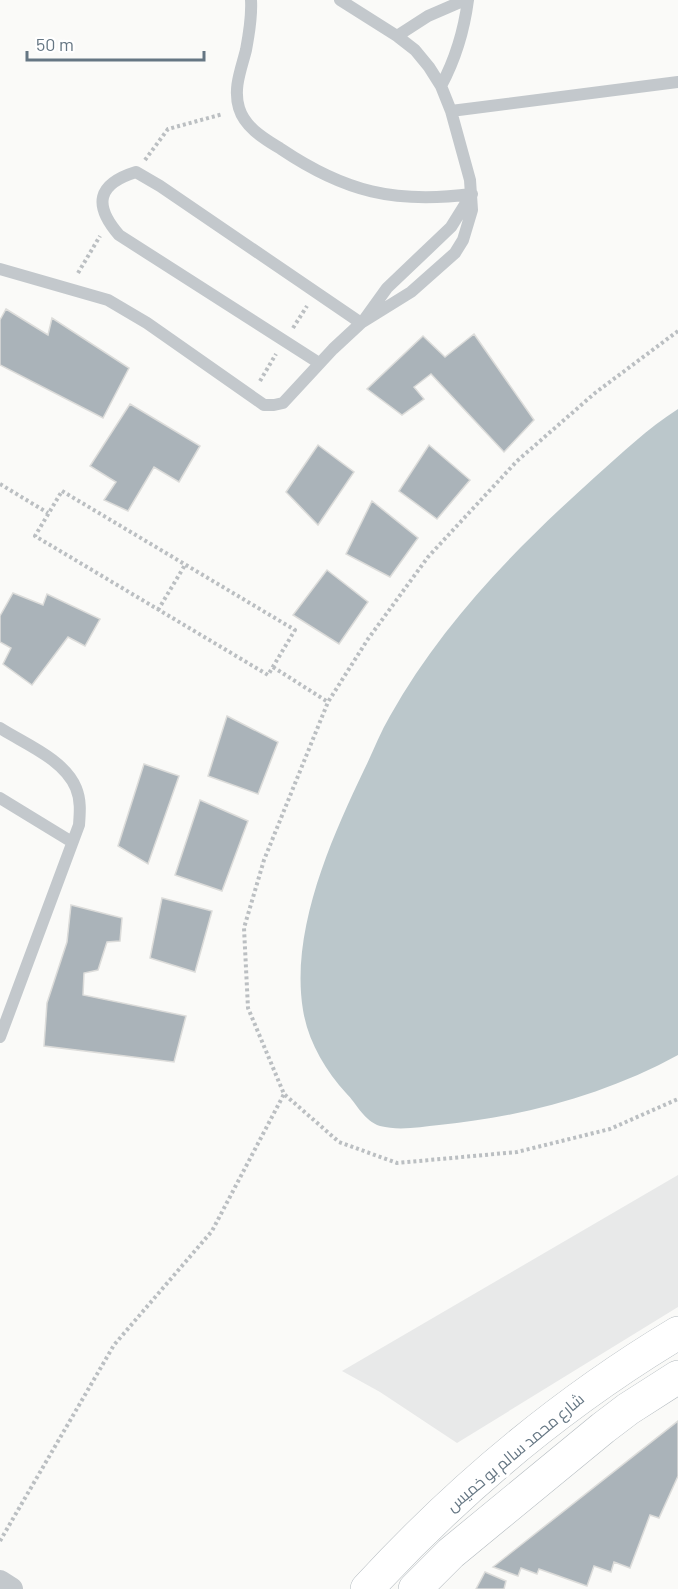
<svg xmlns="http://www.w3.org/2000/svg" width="678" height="1589" viewBox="0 0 678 1589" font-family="Barlow,Cairo,sans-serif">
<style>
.built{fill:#e8e9e9}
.water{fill:#bbc7cb}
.building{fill:#aab3b9;stroke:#dcdcda;stroke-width:1.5}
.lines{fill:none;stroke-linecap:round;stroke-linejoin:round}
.secondary-casing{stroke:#b3babf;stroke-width:34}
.path{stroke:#bbbfc2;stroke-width:4;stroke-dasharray:3 3;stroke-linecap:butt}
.service{stroke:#c3c8cc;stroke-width:12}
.minor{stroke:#c3c8cc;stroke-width:24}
.secondary{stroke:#fff;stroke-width:33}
.labels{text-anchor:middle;stroke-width:6;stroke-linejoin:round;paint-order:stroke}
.street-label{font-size:16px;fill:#657683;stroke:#fff}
</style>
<rect width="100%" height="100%" fill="#fafaf8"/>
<path class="built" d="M678,1175V1307L457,1443L380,1392L342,1371Z"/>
<path class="water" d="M678,409V1055C605,1095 522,1117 439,1125C420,1127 399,1131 380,1126C364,1121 357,1104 346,1093C325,1070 308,1041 303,1010C290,931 331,839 364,770C373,752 380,733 390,716C442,623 517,547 595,477C622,453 648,428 678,409Z"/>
<path class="building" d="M6,309L48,335L52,318L129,368L103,418L0,365V320Z
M474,334L534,420L504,452L431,374L414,387L424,399L402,415L367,389L423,336L445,357Z
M130,404L200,446L179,482L154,467L128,511L104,500L116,482L90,466Z
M318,445L354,472L318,525L286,492Z
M429,445L470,480L437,519L399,491Z
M372,501L418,538L390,577L346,554Z
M327,570L368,602L339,644L293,615Z
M13,593L43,605L47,594L100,619L85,646L68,637L32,685L3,664L11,648L0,642V616Z
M227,716L278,742L258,794L208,776Z
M144,764L179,776L148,864L118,846Z
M200,800L248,821L222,891L175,875Z
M162,898L212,911L195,972L150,958Z
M71,905L122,918L120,941L107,942L98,970L84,973L83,995L186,1016L174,1062L44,1046L47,1003L67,942Z
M678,1421V1476L659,1518L650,1515L630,1568L614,1562L611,1572L594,1566L587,1586L539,1569L537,1574L521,1568L518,1576L493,1567Z
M485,1572L506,1581L504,1589H476Z"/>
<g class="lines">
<defs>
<path id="secondary" d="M367,1589C458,1490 563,1402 678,1333
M415,1589L451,1553L603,1428L628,1409L678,1377"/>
</defs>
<use href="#secondary" class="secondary-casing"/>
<path class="path" d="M145,160L168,129L223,114
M78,273L100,236
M293,328L307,306
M678,331L595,393L517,461L428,557L368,639L328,702L264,860L244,928L248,1008L284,1094L339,1142L397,1163L517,1152L610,1129L678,1099
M260,381L276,354
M0,484L48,513
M62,491L295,630L268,675L35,536Z
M158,610L185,565
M273,667L328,702
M0,1541L114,1345L212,1231L284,1094"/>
<path class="service" d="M251,0C252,16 249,34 246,50C241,70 233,88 239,108C245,128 265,139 281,149C345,192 395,204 472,194
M397,36L428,16L465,0
M441,86C456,58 464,31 468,0
M451,111L678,82
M0,269L108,300L147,323L264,405H274L283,403L333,349L361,323L411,292L455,253L463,240L472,210L470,180L451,111L441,86L429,67L415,50L397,36L340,0
M364,320L387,288L451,227L471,195
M319,363L119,235C93,205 97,184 136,172L160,186L361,323
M0,728C25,744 64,759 76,788C81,800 80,812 79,825L0,1037
M0,798L72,842"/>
<path class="minor" d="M0,1582L11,1589"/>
<use href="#secondary" class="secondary"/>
</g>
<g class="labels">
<g class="street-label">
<text transform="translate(515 1452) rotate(-40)" y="6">شارع محمد سالم بو خميس</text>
</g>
</g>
<path d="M27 51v9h177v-9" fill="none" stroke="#657683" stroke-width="3"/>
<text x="36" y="51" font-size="18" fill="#657683" stroke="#ffffff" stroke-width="4.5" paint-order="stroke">50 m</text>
</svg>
